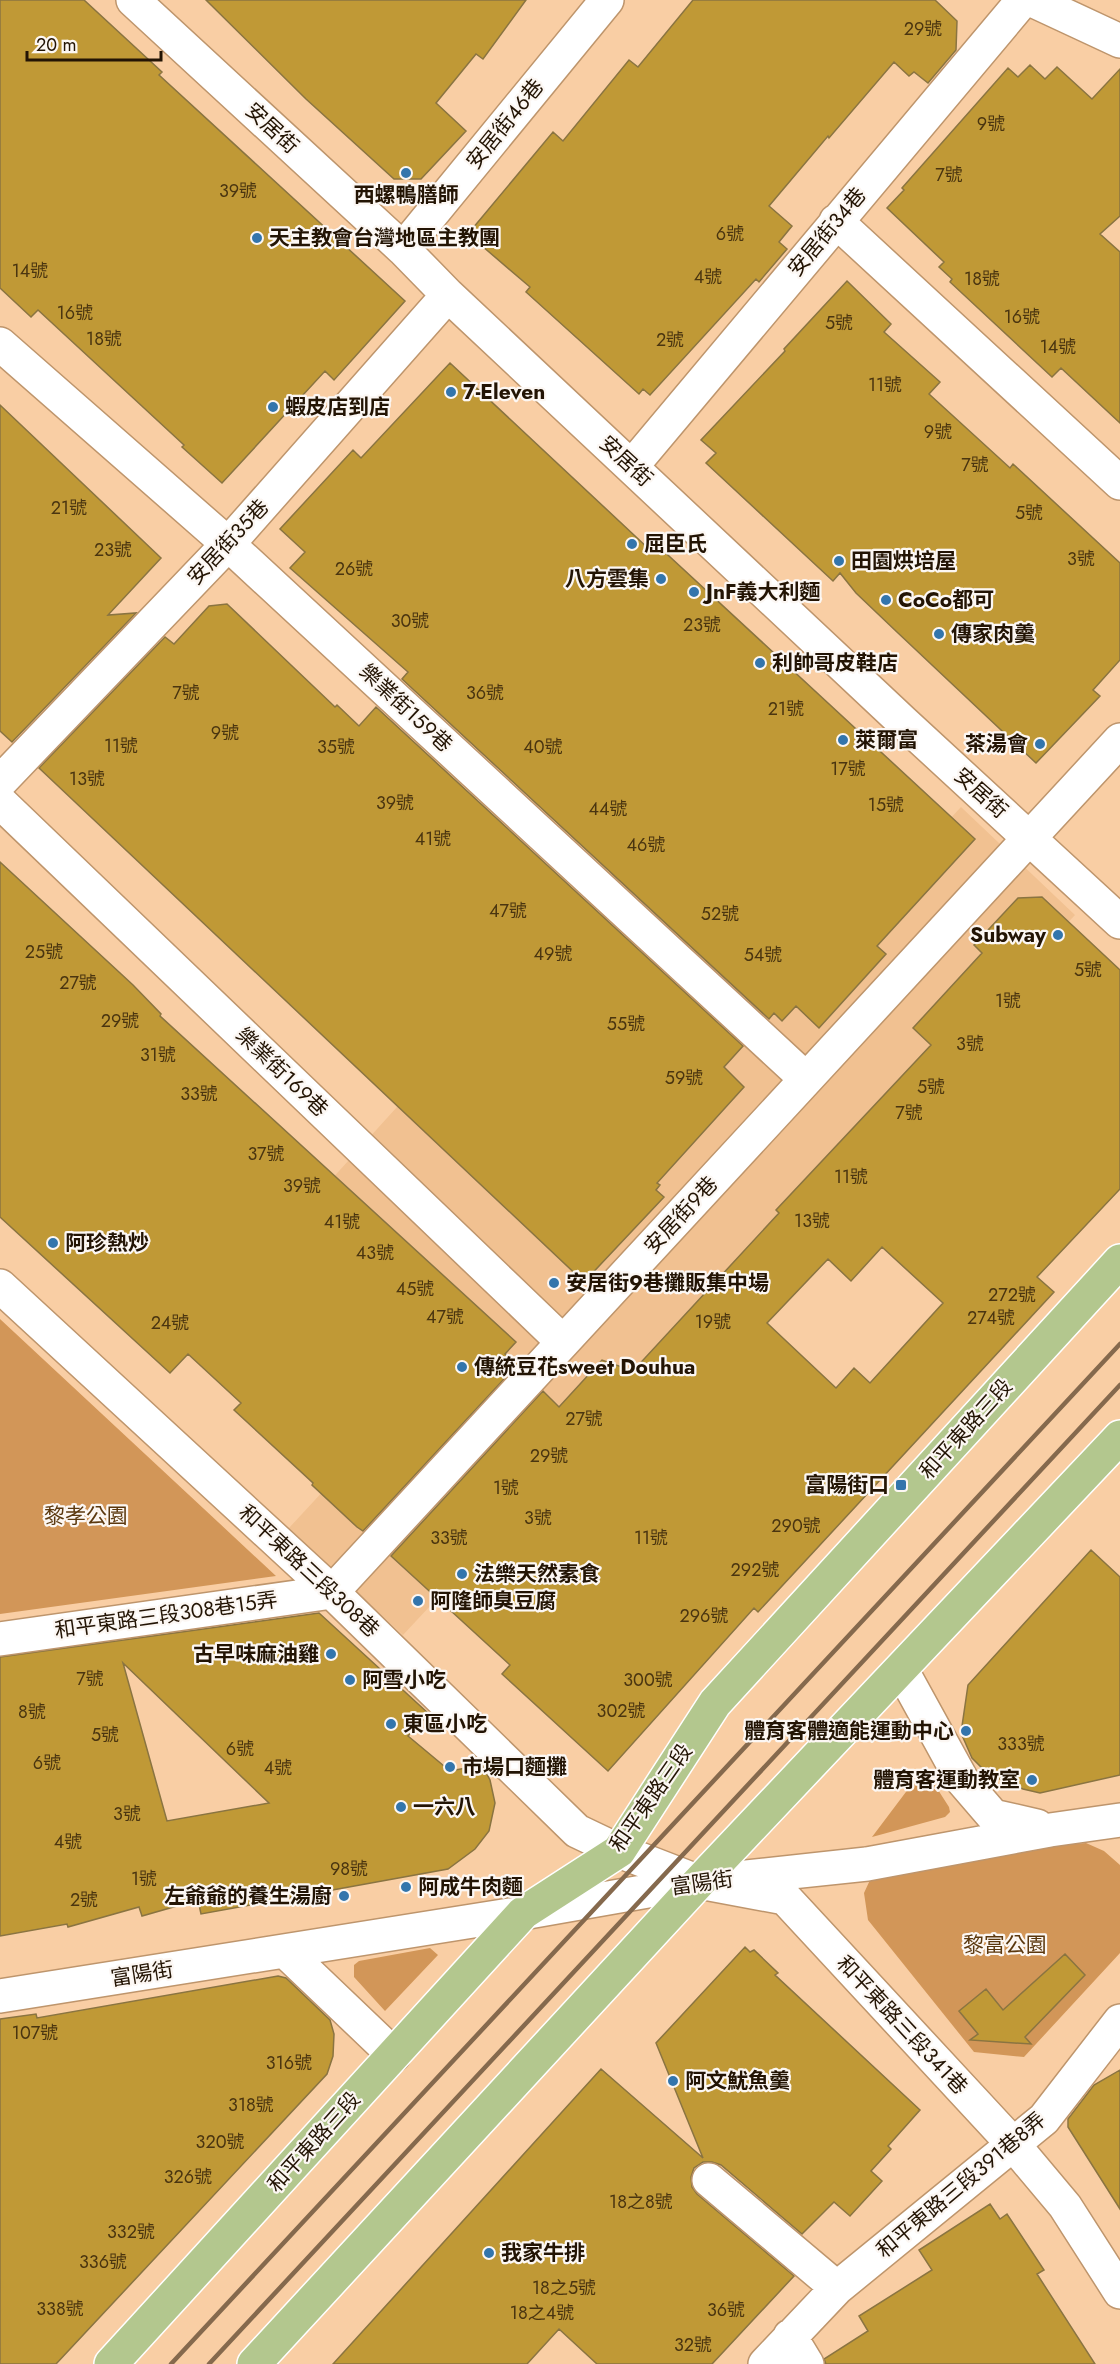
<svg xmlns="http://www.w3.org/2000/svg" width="1120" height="2364" viewBox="0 0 1120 2364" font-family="Jost,'Noto Sans TC',sans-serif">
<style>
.built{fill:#f1c191}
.green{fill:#d29658}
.building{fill:#c09936;stroke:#8a7441;stroke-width:1.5;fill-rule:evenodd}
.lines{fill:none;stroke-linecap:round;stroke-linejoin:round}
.minor-casing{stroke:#be956c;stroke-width:36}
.major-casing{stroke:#fff;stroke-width:36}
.minor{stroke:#fff;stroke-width:33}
.major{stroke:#b3c78e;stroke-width:33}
.rail{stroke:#85694d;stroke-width:4.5}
.poi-dot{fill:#3375ac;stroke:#fcf7f3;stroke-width:2}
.labels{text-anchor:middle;stroke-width:4.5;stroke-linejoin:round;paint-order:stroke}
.number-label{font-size:18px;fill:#4a3510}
.street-label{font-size:21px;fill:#231404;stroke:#fcf7f3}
.poi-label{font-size:21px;font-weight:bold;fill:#231404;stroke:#fcf7f3;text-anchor:start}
.park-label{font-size:21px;fill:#5b380e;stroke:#fcf7f3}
</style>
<rect width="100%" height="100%" fill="#f9cea4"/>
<path class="built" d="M961,807L1075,915L403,1635L289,1528L452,1352L301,1213L665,811L822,956Z"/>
<path class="green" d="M0,1319L276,1576L0,1614Z
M924,1768L949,1807L950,1812L945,1817L872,1837Z
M1086,1843L1104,1851L1120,1865V1953L1024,2057L974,2052L868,1920L864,1893L870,1880L1062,1845Z
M430,1948L438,1955L385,2011L354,1977V1965L359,1961Z"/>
<path class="building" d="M0,0H84L162,72L159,75L405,301L334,380L325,371L222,483L182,447L184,445L38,310L31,317L0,288Z
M206,0H526L483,59L476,54L436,103L466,131L421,179H394L306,99Z
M693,0H935L957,21L956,50L928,83L914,72L909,76L894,62L829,138L828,136L769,206L792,226L779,242L787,249L759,282L756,279L650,395L643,389L639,394L526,292L530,287L468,234L553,132L563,141L629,60L638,67Z
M1030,65L1045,79L1057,67L1092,99L1120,69V216L1100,234L1120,252V423L1061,368L1052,377L950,282L952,279L939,267L944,262L887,208L904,190L902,188L1008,68L1018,77Z
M847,281L891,324L884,332L940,382L929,394L1010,468L1013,464L1120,563V660L1093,690L1100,696L1036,763L898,633L856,593L840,573L833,581L706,463L716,453L701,440L785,351L784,349Z
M450,363L650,550L656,544L975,839L877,946L886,954L819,1028L796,1006L782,1021L774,1013L769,1019L402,679L408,672L290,568L305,552L280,529L353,450L361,458Z
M0,405L161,558L108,615L136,613L12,742L0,731Z
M227,604L335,707L337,705L359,726L376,707L743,1046L724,1067L744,1087L657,1183L660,1185L656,1190L664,1197L584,1282L39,768L165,637L174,644L209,606Z
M0,862L133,985L161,1014L160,1016L516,1342L505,1354L517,1365L363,1531L357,1527L312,1485L313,1483L234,1410L241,1403L188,1354L170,1373L0,1217Z
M1042,897L1120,970V1189L1037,1277L1054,1292L758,1612L754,1608L608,1771L502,1674L510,1665L391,1556L543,1391L559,1407L602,1360L633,1371L779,1213L776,1210L931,1045L913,1028L982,953L974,945L1018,898ZM882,1247L943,1303L870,1383L854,1368L836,1388L767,1323L828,1259L851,1281Z
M1091,1550L1120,1577V1775L1040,1793L1023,1789L988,1774L972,1758L961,1733L968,1685Z
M319,1613L429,1714L408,1736L450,1771L482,1765L490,1780L495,1803L489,1831L475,1849L448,1869L201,1914L198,1900L142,1916L139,1907L68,1927L67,1924L0,1936V1657ZM123,1663L269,1803L167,1821Z
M745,1947L750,1952L754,1950L778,1973L775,1975L920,2110L888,2146L891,2149L871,2171L882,2181L850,2216L834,2202L802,2234L721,2165L712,2162H703L694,2168L691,2177L692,2187L697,2194L794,2276L712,2364H597L559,2329L527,2364H333L601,2069L703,2158L656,2043Z
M1065,1954L1085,1975L1025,2037L1031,2044L970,2040L978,2034L959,2011L986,1989L1003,2010Z
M278,1976L286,1978L330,2020L334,2034L333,2056L327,2074L56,2364H0V2019L36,2014L37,2018Z
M1120,2070V2209L1068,2127V2119L1094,2085Z
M990,2204L1000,2219L1007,2214L1044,2270L1037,2274L1095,2364H826L824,2359L868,2331L859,2316L932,2270L919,2250Z"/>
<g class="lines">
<defs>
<path id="minor" d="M133,0L403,249L448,295L903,722L1120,922
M1032,0L1120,41
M836,221L1120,483
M403,249L607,0
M0,344L228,544L806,1079
M632,466L1023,0
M0,782L228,544L448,295
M0,802L563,1342
M0,1286L332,1592L577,1831L619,1851L699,1882L785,1898L1013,2144L1065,2206L1120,2292
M0,1639L332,1592L1120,740
M901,1669L962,1780L993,1816L1037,1826
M285,1951L394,2055
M0,1996L523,1913L699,1882L867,1864L1050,1830L1120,1820
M709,2180L837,2288
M790,2336L807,2364
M765,2364L837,2288L1044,2119L1120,2021"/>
<path id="major" d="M111,2364L523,1913L619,1851L715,1703L1120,1261
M254,2364L699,1882L1120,1437"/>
</defs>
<use href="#minor" class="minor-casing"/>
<use href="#major" class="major-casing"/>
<use href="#minor" class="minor"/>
<use href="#major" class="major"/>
<path class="rail" d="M171,2364L1120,1344
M209,2364L1120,1385"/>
</g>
<g class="poi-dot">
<circle cx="406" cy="173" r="6"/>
<circle cx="257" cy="238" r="6"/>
<circle cx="451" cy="392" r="6"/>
<circle cx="273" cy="407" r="6"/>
<circle cx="632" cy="544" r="6"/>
<circle cx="839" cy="561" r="6"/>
<circle cx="661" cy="579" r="6"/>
<circle cx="694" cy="592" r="6"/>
<circle cx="886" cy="600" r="6"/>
<circle cx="939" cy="634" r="6"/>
<circle cx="760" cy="663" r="6"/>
<circle cx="843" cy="740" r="6"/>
<circle cx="1040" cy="744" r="6"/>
<circle cx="1058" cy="935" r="6"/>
<circle cx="53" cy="1243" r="6"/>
<circle cx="554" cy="1283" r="6"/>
<circle cx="462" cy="1367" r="6"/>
<rect x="895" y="1479" width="12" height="12" rx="3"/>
<circle cx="462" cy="1574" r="6"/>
<circle cx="418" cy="1601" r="6"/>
<circle cx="331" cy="1654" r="6"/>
<circle cx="350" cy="1680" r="6"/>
<circle cx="391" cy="1724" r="6"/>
<circle cx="966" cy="1731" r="6"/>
<circle cx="450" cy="1767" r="6"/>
<circle cx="1032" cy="1780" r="6"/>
<circle cx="401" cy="1807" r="6"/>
<circle cx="406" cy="1887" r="6"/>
<circle cx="344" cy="1896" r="6"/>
<circle cx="673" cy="2081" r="6"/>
<circle cx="489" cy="2253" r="6"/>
</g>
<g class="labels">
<g class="number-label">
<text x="923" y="35">29號</text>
<text x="991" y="130">9號</text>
<text x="949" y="181">7號</text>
<text x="238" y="197">39號</text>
<text x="730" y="240">6號</text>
<text x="30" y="277">14號</text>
<text x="708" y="283">4號</text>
<text x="982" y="285">18號</text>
<text x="75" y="319">16號</text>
<text x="1022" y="323">16號</text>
<text x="839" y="329">5號</text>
<text x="104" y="345">18號</text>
<text x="670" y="346">2號</text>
<text x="1058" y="353">14號</text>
<text x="885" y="391">11號</text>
<text x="938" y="438">9號</text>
<text x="975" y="471">7號</text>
<text x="69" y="514">21號</text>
<text x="1029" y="519">5號</text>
<text x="113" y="556">23號</text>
<text x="1081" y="565">3號</text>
<text x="354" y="575">26號</text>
<text x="410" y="627">30號</text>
<text x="702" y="631">23號</text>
<text x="186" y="699">7號</text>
<text x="485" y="699">36號</text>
<text x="786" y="715">21號</text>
<text x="225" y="739">9號</text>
<text x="121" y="752">11號</text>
<text x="336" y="753">35號</text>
<text x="543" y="753">40號</text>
<text x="848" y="775">17號</text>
<text x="87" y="785">13號</text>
<text x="395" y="809">39號</text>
<text x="886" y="811">15號</text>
<text x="608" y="815">44號</text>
<text x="433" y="845">41號</text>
<text x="646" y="851">46號</text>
<text x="508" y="917">47號</text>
<text x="720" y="920">52號</text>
<text x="44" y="958">25號</text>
<text x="553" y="960">49號</text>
<text x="763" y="961">54號</text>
<text x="1088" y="976">5號</text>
<text x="78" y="989">27號</text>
<text x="1008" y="1007">1號</text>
<text x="120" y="1027">29號</text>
<text x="626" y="1030">55號</text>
<text x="970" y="1050">3號</text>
<text x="158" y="1061">31號</text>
<text x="684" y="1084">59號</text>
<text x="931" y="1093">5號</text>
<text x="199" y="1100">33號</text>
<text x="909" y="1119">7號</text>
<text x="266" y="1160">37號</text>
<text x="851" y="1183">11號</text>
<text x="302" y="1192">39號</text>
<text x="812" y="1227">13號</text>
<text x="342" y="1228">41號</text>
<text x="375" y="1259">43號</text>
<text x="415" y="1295">45號</text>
<text x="1012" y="1301">272號</text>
<text x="445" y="1323">47號</text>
<text x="991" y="1324">274號</text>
<text x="713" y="1328">19號</text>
<text x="170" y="1329">24號</text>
<text x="584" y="1425">27號</text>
<text x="549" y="1462">29號</text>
<text x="506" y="1494">1號</text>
<text x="538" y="1524">3號</text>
<text x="796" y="1532">290號</text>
<text x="449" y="1544">33號</text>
<text x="651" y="1544">11號</text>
<text x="755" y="1576">292號</text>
<text x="704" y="1622">296號</text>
<text x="90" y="1685">7號</text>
<text x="648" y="1686">300號</text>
<text x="621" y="1717">302號</text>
<text x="32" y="1718">8號</text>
<text x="105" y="1741">5號</text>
<text x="1021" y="1750">333號</text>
<text x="240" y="1755">6號</text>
<text x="47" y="1769">6號</text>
<text x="278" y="1774">4號</text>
<text x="127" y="1820">3號</text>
<text x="68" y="1848">4號</text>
<text x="349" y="1875">98號</text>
<text x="144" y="1885">1號</text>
<text x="84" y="1906">2號</text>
<text x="35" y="2039">107號</text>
<text x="289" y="2069">316號</text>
<text x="251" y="2111">318號</text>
<text x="220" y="2148">320號</text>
<text x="188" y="2183">326號</text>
<text x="641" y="2208">18之8號</text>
<text x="131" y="2238">332號</text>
<text x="103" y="2268">336號</text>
<text x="564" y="2294">18之5號</text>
<text x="60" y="2315">338號</text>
<text x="726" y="2316">36號</text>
<text x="542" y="2319">18之4號</text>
<text x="693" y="2351">32號</text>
</g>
<g class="street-label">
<text transform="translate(505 124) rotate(-51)" y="7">安居街46巷</text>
<text transform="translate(272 128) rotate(43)" y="7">安居街</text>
<text transform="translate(827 232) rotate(-50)" y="7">安居街34巷</text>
<text transform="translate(626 461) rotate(43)" y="7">安居街</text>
<text transform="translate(228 542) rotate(-47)" y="7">安居街35巷</text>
<text transform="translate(406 708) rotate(43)" y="7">樂業街159巷</text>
<text transform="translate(981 793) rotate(42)" y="7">安居街</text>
<text transform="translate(282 1072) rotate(44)" y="7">樂業街169巷</text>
<text transform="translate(681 1215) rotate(-47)" y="7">安居街9巷</text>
<text transform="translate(966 1429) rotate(-48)" y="7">和平東路三段</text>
<text transform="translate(309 1571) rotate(43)" y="7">和平東路三段308巷</text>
<text transform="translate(166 1615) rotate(-8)" y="7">和平東路三段308巷15弄</text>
<text transform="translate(651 1798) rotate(-55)" y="7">和平東路三段</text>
<text transform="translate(702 1883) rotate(-8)" y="7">富陽街</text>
<text transform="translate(142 1974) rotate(-9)" y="7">富陽街</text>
<text transform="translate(902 2025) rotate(47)" y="7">和平東路三段341巷</text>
<text transform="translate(314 2142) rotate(-48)" y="7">和平東路三段</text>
<text transform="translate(961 2185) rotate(-40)" y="7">和平東路三段391巷8弄</text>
</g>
<g class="poi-label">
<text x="406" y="202" text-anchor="middle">西螺鴨膳師</text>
<text x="269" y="245">天主教會台灣地區主教團</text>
<text x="463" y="399">7-Eleven</text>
<text x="285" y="414">蝦皮店到店</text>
<text x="644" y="551">屈臣氏</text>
<text x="851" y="568">田園烘培屋</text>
<text x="649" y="586" text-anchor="end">八方雲集</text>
<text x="706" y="599">JnF義大利麵</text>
<text x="898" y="607">CoCo都可</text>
<text x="951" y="641">傳家肉羹</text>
<text x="772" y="670">利帥哥皮鞋店</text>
<text x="855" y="747">萊爾富</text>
<text x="1028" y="751" text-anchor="end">茶湯會</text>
<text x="1046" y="942" text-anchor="end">Subway</text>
<text x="65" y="1250">阿珍熱炒</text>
<text x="566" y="1290">安居街9巷攤販集中場</text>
<text x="474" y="1374">傳統豆花sweet Douhua</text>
<text x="889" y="1492" text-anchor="end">富陽街口</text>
<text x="474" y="1581">法樂天然素食</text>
<text x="430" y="1608">阿隆師臭豆腐</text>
<text x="319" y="1661" text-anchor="end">古早味麻油雞</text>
<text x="362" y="1687">阿雪小吃</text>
<text x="403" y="1731">東區小吃</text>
<text x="954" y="1738" text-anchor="end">體育客體適能運動中心</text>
<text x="462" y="1774">市場口麵攤</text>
<text x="1020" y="1787" text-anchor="end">體育客運動教室</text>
<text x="413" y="1814">一六八</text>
<text x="418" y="1894">阿成牛肉麵</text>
<text x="332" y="1903" text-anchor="end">左爺爺的養生湯廚</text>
<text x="685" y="2088">阿文魷魚羹</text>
<text x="501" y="2260">我家牛排</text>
</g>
<g class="park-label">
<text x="86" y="1523">黎孝公園</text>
<text x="1005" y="1952">黎富公園</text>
</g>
</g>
<path d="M27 51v9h134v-9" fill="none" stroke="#231404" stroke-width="3"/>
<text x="36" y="51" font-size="18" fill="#231404" stroke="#fcf7f3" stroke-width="4.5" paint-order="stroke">20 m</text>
</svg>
